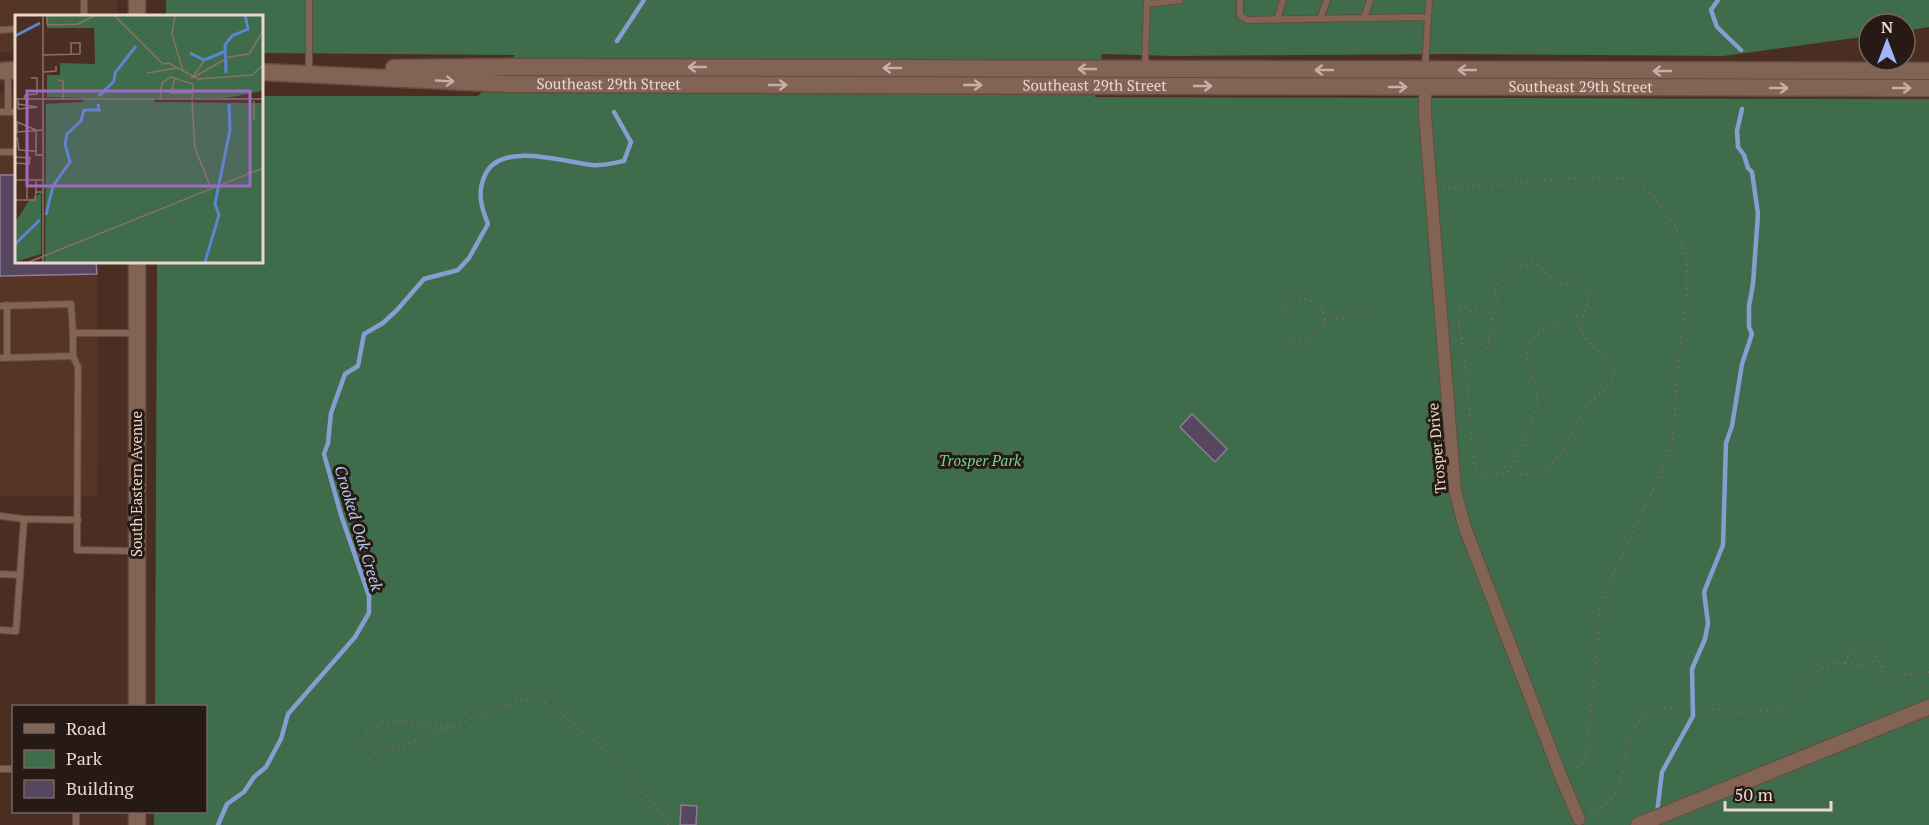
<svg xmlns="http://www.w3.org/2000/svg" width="1929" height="825" viewBox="0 0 1929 825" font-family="'PT Serif',serif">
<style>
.built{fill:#573524}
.green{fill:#3f6c4a}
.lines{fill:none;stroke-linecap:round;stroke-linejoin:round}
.stream{stroke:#849fcf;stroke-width:4.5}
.building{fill:#57465f;stroke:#8f7c98;stroke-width:1.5}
.service-casing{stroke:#634c40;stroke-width:8}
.minor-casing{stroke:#634c40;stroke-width:14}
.tertiary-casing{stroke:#634c40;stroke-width:17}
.secondary-casing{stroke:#634c40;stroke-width:19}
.path{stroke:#7d6559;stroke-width:2;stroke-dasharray:1.5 4.5;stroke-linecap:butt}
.service{stroke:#826354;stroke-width:6}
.minor{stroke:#826354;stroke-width:12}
.tertiary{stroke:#826354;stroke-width:15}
.secondary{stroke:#826354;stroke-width:16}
.oneway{stroke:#c6afa4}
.labels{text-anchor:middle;stroke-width:6;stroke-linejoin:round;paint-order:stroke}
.street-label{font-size:15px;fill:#ead8cf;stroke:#271a14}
.park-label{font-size:15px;font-style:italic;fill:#6ad98a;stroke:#271a14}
.water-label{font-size:16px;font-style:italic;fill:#b3cbf2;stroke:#271a14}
.inset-river{fill:none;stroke:#5986cf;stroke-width:3}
.inset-road{fill:none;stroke:#8a7267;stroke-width:1.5}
.view{fill:#a268c5;fill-opacity:0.15;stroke:#a268c5;stroke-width:3}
.inset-edge{fill:none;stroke:#ead8cf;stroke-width:3}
</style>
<rect width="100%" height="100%" fill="#4a2e21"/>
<path class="built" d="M0,0H117L118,16H16V52H0Z
M0,94H16V261H97L98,425L97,496H0Z"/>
<path class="green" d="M166,0H1929V27L1905,31V24H1869V36L1723,56L1452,54L1174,56L1102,54L1095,97L1929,99V825H154V812H206V706H155L157,261H261V96H478L515,55L261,53V16H166Z"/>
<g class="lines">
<path class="stream" d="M1718,0L1711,10L1717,27L1741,50
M617,41L644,0
M1657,813L1662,772L1693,716L1692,669L1705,639L1708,623L1704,592L1723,545L1726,443L1732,426L1742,364L1752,334L1749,327V306L1753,284L1758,214L1752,172L1748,168L1744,155L1738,147L1737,131L1742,109
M218,825L227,804L244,792L254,777L266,767L281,739L288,714L355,637L369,613V596L341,515L324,454L328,443L331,413L345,374L358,366L364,334L383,323L397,310L424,279L458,270L469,258L488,224C481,207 477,192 485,175C500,141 563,162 592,165C602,166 614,163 624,161L631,142L614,112"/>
</g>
<path class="building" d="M0,175H16V261H96L97,274L0,276Z
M1192,414L1227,449L1215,462L1180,427Z
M681,805L697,806L696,825H680Z"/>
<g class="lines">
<defs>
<path id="service" d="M84,0V16
M1240,0V15L1247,20L1428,17
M1147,4L1180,0
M1364,18L1370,0
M1320,19L1327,0
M1277,20L1283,0
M0,30L16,29
M1145,67L1147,0
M1425,68L1429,0
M309,70V0
M0,112H16
M8,112V73
M0,152H16
M7,305V358
M0,306L71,304L73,333
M73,356L78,367L77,550L136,551
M0,358L73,356V333H137
M0,516L24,519L78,520
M0,574L20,575L16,631L0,630
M20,575L24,519
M0,769H14
M76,812V825"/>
<path id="minor" d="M1425,87V115L1455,490L1465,528L1560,774L1579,819"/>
<path id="tertiary" d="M1638,825L1929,707"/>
<g id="secondary">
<path d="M137,16V0"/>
<path d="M394,68L508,67L1929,71"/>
<path d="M0,71L16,70"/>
<path id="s1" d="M261,72L509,84L1929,88"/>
<path d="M137,706V261"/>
<path d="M137,825V812"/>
</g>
</defs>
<use href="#service" class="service-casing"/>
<use href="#minor" class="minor-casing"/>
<use href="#tertiary" class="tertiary-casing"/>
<use href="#secondary" class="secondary-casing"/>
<path class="path" d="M1443,189L1600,176L1631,180L1653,196L1675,226L1687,258V298L1680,346L1672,445L1661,472L1600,603L1598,646L1585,758L1573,772
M1282,307L1306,299L1320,305C1338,335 1304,339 1283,341
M1324,320L1363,317
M1455,340L1463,339L1474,466C1485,482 1491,474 1506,472C1515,471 1525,477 1534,475C1561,469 1573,426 1586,407C1594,396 1610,390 1614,376C1620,359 1584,346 1581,329C1579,312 1596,304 1582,286C1552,282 1557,283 1536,263C1523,263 1502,272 1496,286C1494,292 1496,299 1498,305L1493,313L1469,310L1464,307L1459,309V331L1463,339L1459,346
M1487,349L1493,313
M1507,472C1520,452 1538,420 1537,395C1536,382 1527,369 1527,355C1528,329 1563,319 1584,316
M1844,663C1861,634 1874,649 1884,671
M448,728L408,720L380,724L367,734L366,745L375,753L390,751L512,703L530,699L546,703L561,713L598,744L651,801L669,825
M1591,813C1599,809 1607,805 1613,797C1630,773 1620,738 1643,717C1669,695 1729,716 1760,712C1768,711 1784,706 1790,702C1806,690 1814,668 1835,663C1850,660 1869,669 1884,672C1899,675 1913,675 1929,672"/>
<use href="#service" class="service"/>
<use href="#minor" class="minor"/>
<use href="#tertiary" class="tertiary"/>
<use href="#secondary" class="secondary"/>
</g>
<defs><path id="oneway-shaft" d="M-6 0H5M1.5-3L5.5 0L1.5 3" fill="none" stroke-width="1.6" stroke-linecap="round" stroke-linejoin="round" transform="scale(1.5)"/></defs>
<g class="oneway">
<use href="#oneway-shaft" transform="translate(697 67) rotate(-180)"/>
<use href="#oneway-shaft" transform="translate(892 68) rotate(-180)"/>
<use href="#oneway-shaft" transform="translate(1087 69) rotate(-180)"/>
<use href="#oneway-shaft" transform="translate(1324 70) rotate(-180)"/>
<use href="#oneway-shaft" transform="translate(1467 70) rotate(-180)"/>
<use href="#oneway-shaft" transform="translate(1662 71) rotate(-180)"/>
<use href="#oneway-shaft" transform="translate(445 81) rotate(3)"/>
<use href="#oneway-shaft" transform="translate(778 85)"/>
<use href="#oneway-shaft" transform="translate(973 85)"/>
<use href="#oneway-shaft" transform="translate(1203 86)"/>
<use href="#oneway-shaft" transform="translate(1398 87)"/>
<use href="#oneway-shaft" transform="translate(1779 88)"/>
<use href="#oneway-shaft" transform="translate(1902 88)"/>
</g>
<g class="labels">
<g class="street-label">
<text dy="5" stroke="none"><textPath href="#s1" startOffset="348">Southeast 29th Street</textPath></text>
<text dy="5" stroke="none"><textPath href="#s1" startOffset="834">Southeast 29th Street</textPath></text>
<text dy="5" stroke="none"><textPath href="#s1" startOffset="1320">Southeast 29th Street</textPath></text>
<text transform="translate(1437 448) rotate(-95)" y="5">Trosper Drive</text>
<text transform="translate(137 484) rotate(-90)" y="5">South Eastern Avenue</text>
</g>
<g class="park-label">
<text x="980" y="466">Trosper Park</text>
</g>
<g class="water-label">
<text transform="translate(359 528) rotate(73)" y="6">Crooked Oak Creek</text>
</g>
</g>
<g transform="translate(15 15)">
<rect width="248" height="248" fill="#4a2e21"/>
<path d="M31,0H247V76L211,83H140L139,87L247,88V247H30L31,89L67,87L71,83L32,82V60H45V48L80,49L79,13H32ZM26,178V239L0,247V208L13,187Z" fill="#3f6c4a"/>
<path class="inset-river" d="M0,21L25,8M175,38L189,45L211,36M211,58L210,30L217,21L233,14L230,0M84,81L99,66L100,58L121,31M31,200L38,171L55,147L50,129L52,119L66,106L69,95H84L83,89M0,229L25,205M190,247L204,200L200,189L215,115L214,89"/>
<path class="inset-road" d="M32,0V9L38,10L63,9L81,0M99,0L148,49L154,48L168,56L157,19L160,0M28,40L65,39V28H56V40M168,56L183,64L237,60L248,50M28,57L41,56V51M132,58L161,53M179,62L214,42L234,39L248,16M160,63L156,78H177M176,64L190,45M43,65L48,66V84M0,84H248M3,84V93L4,94L22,92L3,89M9,84L10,80L22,79V63H16M145,84L147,68L156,62L178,69L177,83M177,86L180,133L195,171M239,105V86M2,117V107L21,115M21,117V140H28M0,122L2,117L28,115M2,122L4,135L21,136M0,142L15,143L14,149L0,148M0,165H21M27,165H21V177H28M12,184V165M0,185H20L21,177M14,247L248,153M28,247V0"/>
<path class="view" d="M12,76H235V171H12Z"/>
<rect width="248" height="248" class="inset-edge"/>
</g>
<rect x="12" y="705" width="195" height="108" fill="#271a14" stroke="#75665f" stroke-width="1.5"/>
<rect x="24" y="724" width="30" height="9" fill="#826354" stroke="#75665f" stroke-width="1.5"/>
<text x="66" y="735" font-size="18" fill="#ead8cf">Road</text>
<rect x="24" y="750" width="30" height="18" fill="#3f6c4a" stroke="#75665f" stroke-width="1.5"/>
<text x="66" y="765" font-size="18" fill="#ead8cf">Park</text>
<rect x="24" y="780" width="30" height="18" fill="#57465f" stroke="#75665f" stroke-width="1.5"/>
<text x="66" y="795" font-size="18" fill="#ead8cf">Building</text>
<g transform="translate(1887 42)"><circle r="28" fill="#271a14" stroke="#75665f" stroke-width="1.5"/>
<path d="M0-4.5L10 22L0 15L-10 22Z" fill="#a2b2fd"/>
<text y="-9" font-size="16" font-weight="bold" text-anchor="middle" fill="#ead8cf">N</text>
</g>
<path d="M1725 801v9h106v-9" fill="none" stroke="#ead8cf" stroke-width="3"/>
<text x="1734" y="801" font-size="18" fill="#ead8cf" stroke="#271a14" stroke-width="4.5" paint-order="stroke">50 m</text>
</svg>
